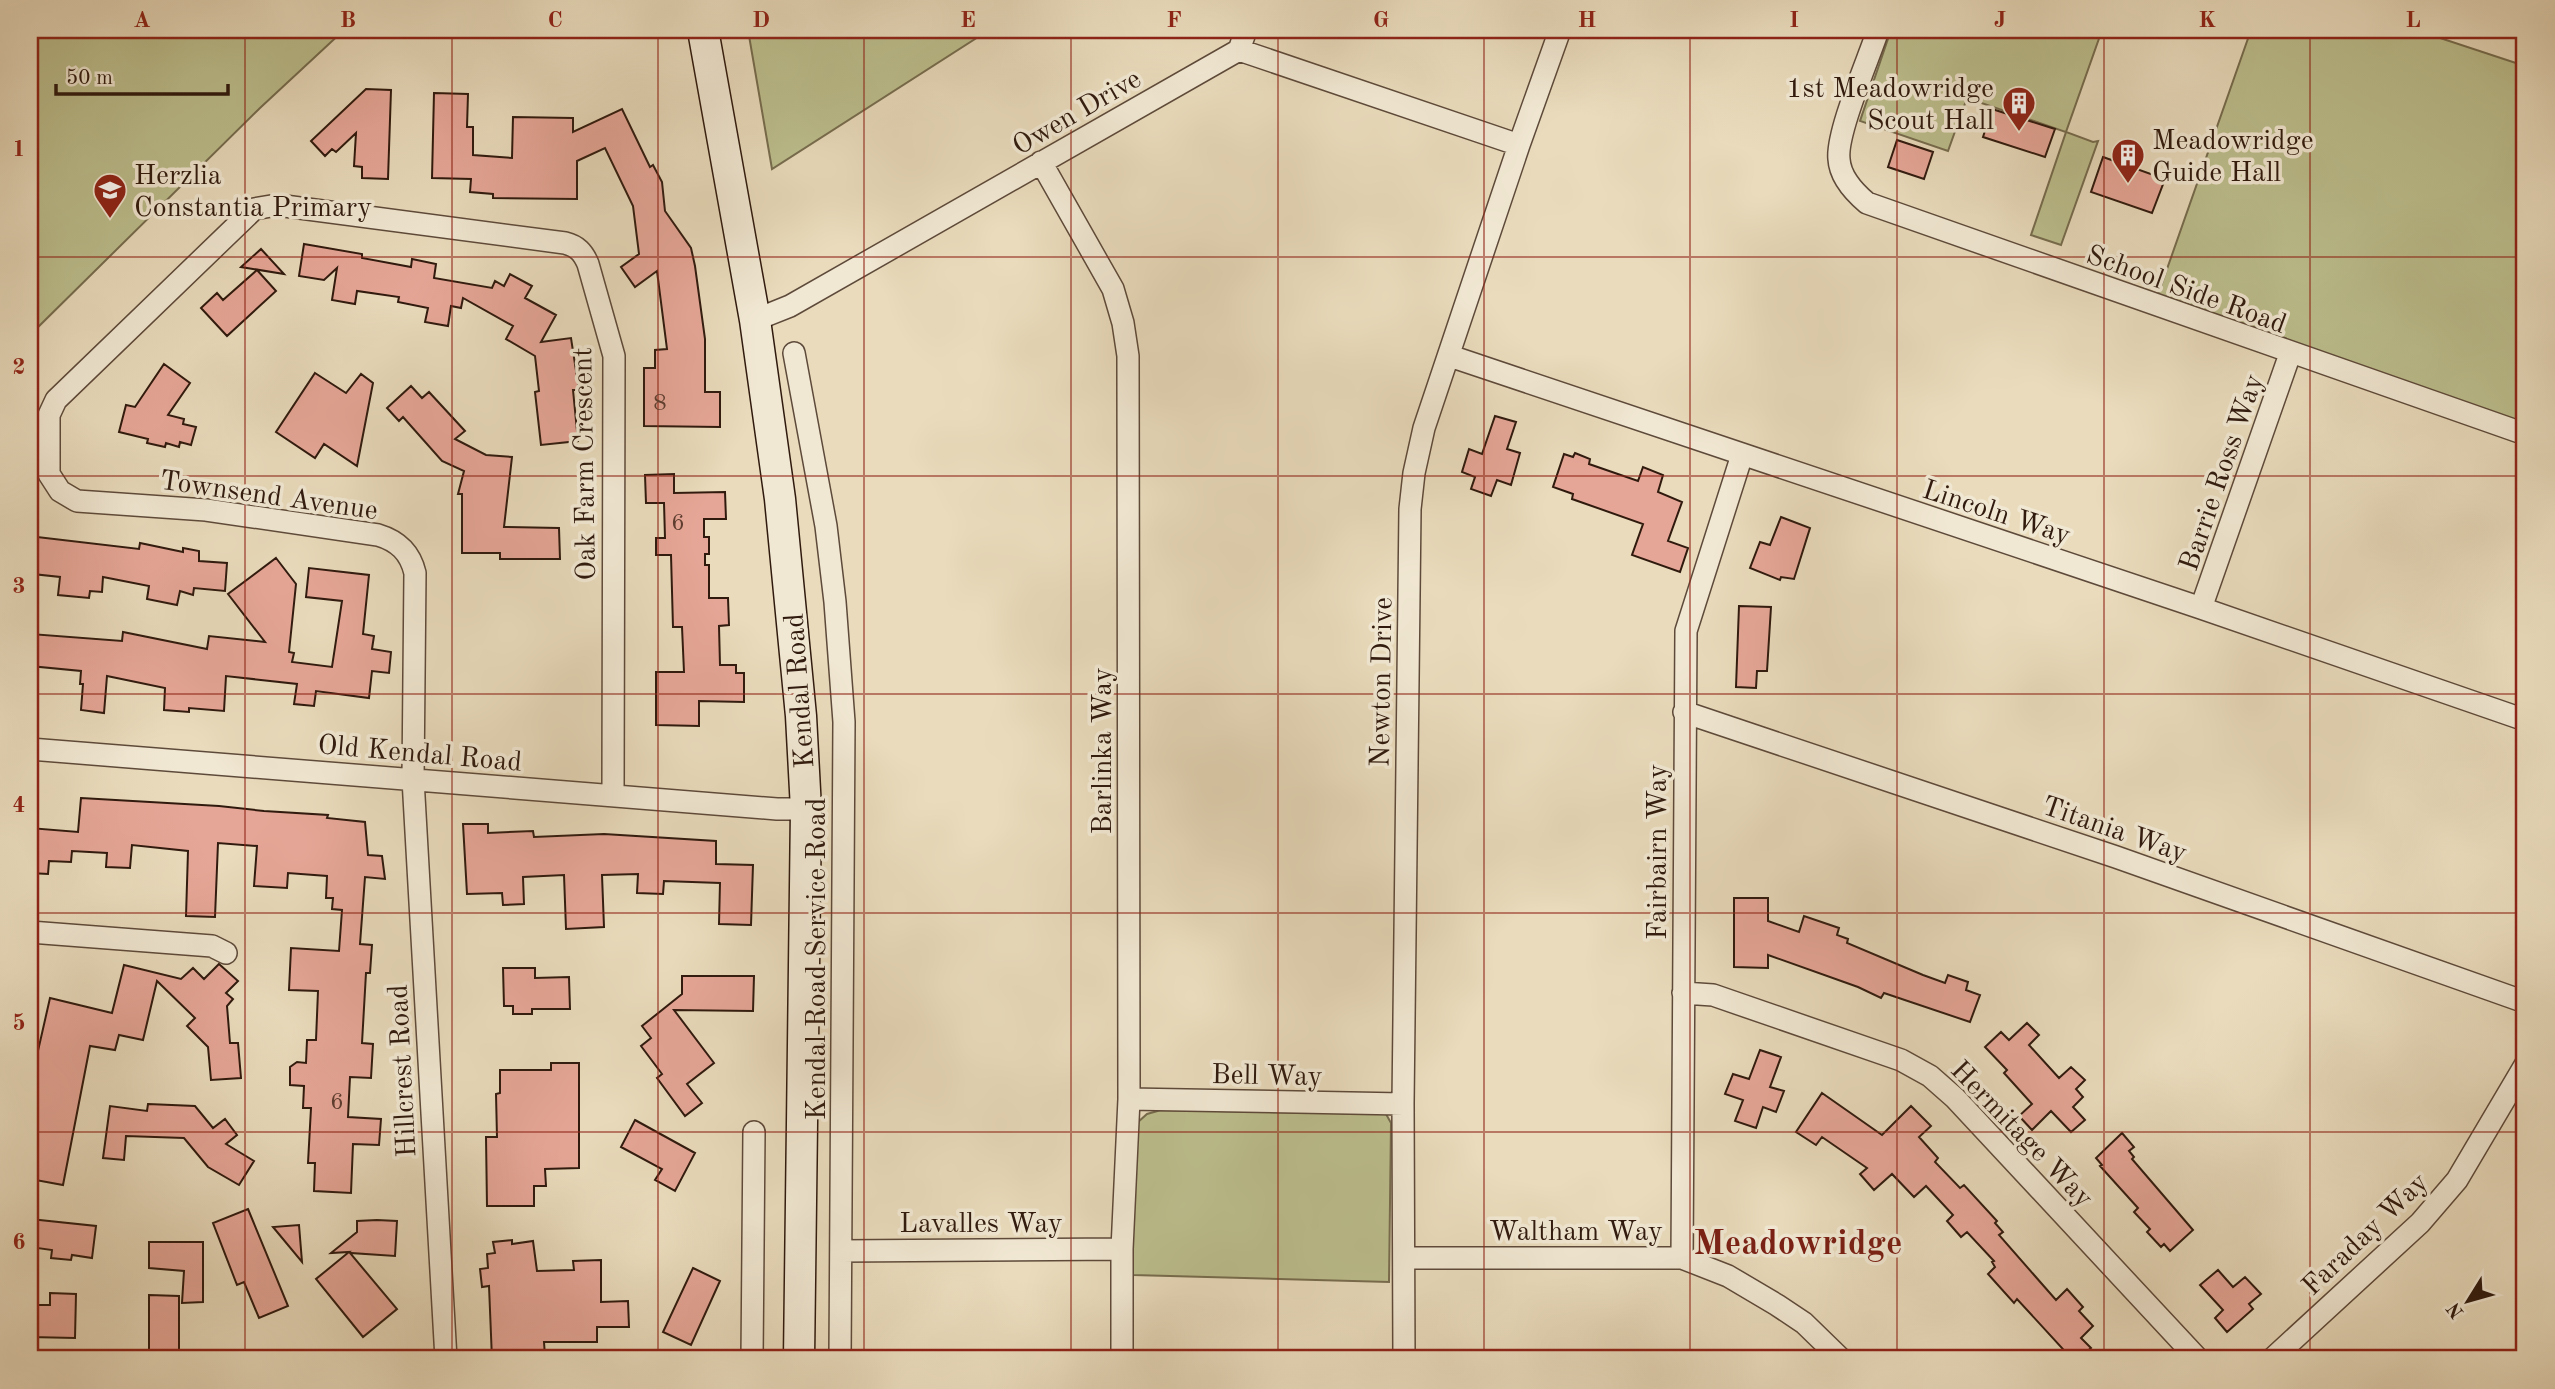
<svg xmlns="http://www.w3.org/2000/svg" width="2555" height="1389" viewBox="0 0 2555 1389" font-family="'Old Standard TT',serif">
<style>
.green{fill:#bcbe8d;stroke:#766c4e;stroke-width:2}
.building{fill:#e6a697;stroke:#301a0e;stroke-width:2}
.lines{fill:none;stroke-linecap:round;stroke-linejoin:round}
.minor-casing{stroke:#5e4a3a;stroke-width:24}
.secondary-casing{stroke:#301a0e;stroke-width:33}
.minor{stroke:#f1e8d3;stroke-width:21}
.secondary{stroke:#f1e8d3;stroke-width:30}
.grid{fill:none;stroke:#8f2418;stroke-width:2;stroke-opacity:0.55}
.labels{text-anchor:middle;stroke-width:7;stroke-linejoin:round;paint-order:stroke}
.number-label{font-size:24px;fill:#5e3d30}
.poi-label{font-size:28px;fill:#301a0e;stroke:#f1e8d3;text-anchor:start}
.street-label{font-size:28px;fill:#301a0e;stroke:#f1e8d3}
.district-label{font-size:35px;font-weight:bold;fill:#7a1f14;stroke:#f1e8d3}
.neatline{fill:none;stroke:#8f2418;stroke-width:2.5}
.grid-label{font-size:23px;text-anchor:middle;font-weight:bold;fill:#8f2418}
</style>
<rect width="100%" height="100%" fill="#e9dbbc"/>
<filter id="stains"><feTurbulence type="fractalNoise" baseFrequency=".00286" numOctaves="4"/><feColorMatrix values="0 0 0 0 .2 0 0 0 0 .09 0 0 0 0 .02 0 0 0 .5 -.17"/></filter>
<radialGradient id="worn" r=".72"><stop offset=".6" stop-color="#630" stop-opacity="0"/><stop offset="1" stop-color="#630" stop-opacity=".3"/></radialGradient>
<path class="green" d="M34,30H344L260,108L30,335V34Z
M748,30H989L772,169Z
M1891,30H2102L2066,132L2093,142L2098,141L2061,245L2031,235L2066,132L1967,98L1948,151L1860,121Z
M2251,30H2416L2525,66V434L2154,306Z
M1161,1110L1386,1114L1391,1123L1389,1282L1133,1275L1122,1267L1137,1123L1147,1114Z"/>
<path class="building" d="M366,89L391,90L388,179L362,178V167L354,166L356,133L336,152L332,149L325,156L311,141Z
M434,93L468,94L467,127H473V155L512,158L513,117L573,118V132L622,109L650,167L653,165L662,182L665,211L691,248L695,266L705,339V392H720V427L644,426V368H655V350L667,349L657,271L635,287L621,267L639,254L633,206L605,148L577,161V199L493,198V194L470,192L471,179L432,178Z
M1992,109L2055,129L2045,157L1983,137Z
M1897,140L1933,152L1924,179L1888,167Z
M2103,157L2165,179L2152,213L2091,192Z
M304,244L362,254V258L411,267L412,259L436,264L434,278L492,288L495,281L504,286L510,274L532,286L525,298L556,315L541,342L571,338L579,390H573L578,441L541,445L535,392L539,391L535,356L506,339L513,326L463,298L461,308L451,306L448,326L425,322L428,308L398,302L399,297L357,291L355,304L332,300L337,268L324,280L299,276Z
M261,249L284,274L241,267Z
M257,270L276,291L227,336L201,308L217,293L223,300Z
M164,364L190,383L168,415L184,419L183,424L196,427L191,445L180,442L179,447L166,443L165,447L147,443L148,439L119,432L126,405L135,407Z
M315,373L346,393L361,374L373,383L357,466L324,444L315,458L276,432Z
M411,386L422,398L429,392L465,431L455,439L486,455L512,457L504,527L559,528L560,559H500V553H462V494H458L464,471L442,461L403,417L399,421L387,408Z
M1495,416L1516,422L1507,449L1520,453L1511,485L1497,480L1491,496L1471,489L1475,477L1462,472L1469,449L1482,454Z
M1575,453L1590,459L1589,464L1638,481L1643,467L1663,475L1658,492L1682,502L1668,541L1688,548L1680,572L1632,555L1643,524L1572,499L1573,494L1553,487L1564,454L1573,457Z
M674,474V493L725,492L726,519H704V537H709V554H705V565H709V598H728L729,625L719,626L720,665H736V673H744V702L699,701V726L656,725V672H684L682,627H673L671,555H656V538H665L664,503H646L645,475Z
M1781,517L1810,528L1794,579L1781,577L1780,580L1750,568L1760,542L1770,545Z
M37,537L139,549L140,543L183,552V548L199,551V561L227,563L225,591L194,588L193,595L180,591L177,605L147,599L149,586L103,577L102,592L90,591L89,598L58,595L60,577L33,574Z
M276,558L296,584L289,652L294,653L292,662L332,667L342,601L306,597L309,568L369,575L363,634L374,636L372,649L391,652L389,673L372,671L369,698L316,691L314,706L294,704L297,684L226,676L224,711L189,708V712L164,710L165,688L107,676L104,713L81,710L83,684H80L81,671L30,666L31,634L122,641L123,632L207,649L209,636L265,642L228,594Z
M1739,606L1771,607L1767,671H1757L1756,688L1736,687Z
M81,798L219,806L264,811L328,815L327,818L365,822L368,855L382,856L385,879L365,877L360,944L372,945L370,973H366L362,1043L373,1044L371,1078L350,1077L348,1117L381,1119L379,1145L353,1144L351,1193L314,1191L315,1163H308L311,1108H303L304,1086L290,1085V1067L297,1062L306,1063L307,1040H316L318,991L289,990L291,948L339,951L342,910L332,909L333,898H326L327,876L288,873L287,888L254,886L257,846L218,843L215,917L186,916L188,851L132,845L130,868L106,867L107,853L72,851L71,862L49,861L48,874L30,873V828L78,832Z
M463,824H488V833L533,831L534,837L604,834L716,841V864L753,865L751,925L719,924L720,883L664,881L663,894L637,893L638,874L602,875L604,927L566,929L564,875L523,877L524,904L503,905L502,893L467,894Z
M1734,898H1768V921L1799,932L1804,916L1839,928L1837,935L1848,939L1847,943L1923,975L1945,983L1948,975L1968,982L1966,990L1980,995L1970,1022L1884,993L1881,998L1858,987L1768,955V968L1734,967Z
M219,964L238,981L226,993L233,999L227,1006L230,1043H238L241,1078L211,1080L208,1047L187,1026L195,1018L157,981L143,1040L119,1035L115,1050L90,1046L63,1185L30,1179V1086L50,998L112,1013L124,965L181,979L193,968L204,979Z
M503,968H535V978L569,977L570,1009H532V1014H513V1006H504Z
M682,976H754L753,1011L674,1010L714,1063L687,1084L702,1103L685,1116L657,1078L662,1074L641,1046L651,1038L642,1026L682,994Z
M2027,1023L2039,1035L2029,1045L2059,1078L2071,1067L2085,1080L2076,1089L2083,1097L2073,1107L2085,1120L2071,1132L2051,1111L2032,1130L2019,1116L2032,1104L2004,1073L2007,1070L1985,1047L2001,1032L2009,1040Z
M1760,1050L1781,1057L1770,1087L1784,1091L1776,1112L1763,1107L1756,1128L1735,1121L1743,1100L1725,1094L1733,1074L1749,1079Z
M551,1063H579V1168L545,1169L546,1186H534V1206H487L486,1137H497L496,1094L500,1093V1070H551Z
M1822,1093L1882,1135L1911,1106L1931,1126L1919,1137L1938,1158L1935,1162L1960,1188L1964,1185L1997,1221L1995,1223L2003,1232L1999,1235L2056,1300L2067,1289L2083,1307L2079,1311L2093,1326L2081,1338L2091,1348L2078,1359H2072L2017,1299L2014,1303L1988,1274L1995,1267L1992,1262L1994,1261L1967,1232L1961,1237L1947,1221L1953,1215L1926,1186L1914,1197L1892,1174L1874,1190L1860,1174L1867,1168L1822,1137L1816,1145L1796,1132Z
M148,1104L195,1106L213,1128L225,1119L237,1135L226,1144L254,1161L239,1185L208,1167L184,1138L126,1136L124,1160L103,1158L110,1106L147,1111Z
M635,1120L695,1153L675,1191L655,1180L662,1169L621,1147Z
M2122,1133L2134,1147L2129,1151L2134,1157L2132,1159L2193,1230L2170,1251L2164,1244L2161,1247L2147,1232L2150,1229L2134,1212L2138,1208L2100,1166L2102,1165L2096,1158Z
M248,1209L288,1306L259,1318L244,1282L237,1285L213,1223Z
M30,1219L96,1226L92,1258L72,1255L71,1260L51,1258L52,1250L30,1247Z
M377,1220L397,1221L395,1256L350,1253L397,1309L363,1337L316,1279L349,1252L331,1253L357,1232V1221Z
M299,1225L302,1262L273,1227Z
M512,1240V1244L533,1241L537,1271L574,1270L573,1261L601,1260V1302L628,1301L629,1327H597V1342H544L545,1356L492,1359L489,1286L482,1287L480,1269L488,1268L487,1254L495,1253L493,1242Z
M149,1242H203V1302L182,1303L184,1271L149,1268Z
M693,1268L720,1281L691,1345L663,1332Z
M2218,1270L2233,1287L2245,1277L2261,1294L2249,1304L2253,1309L2227,1332L2215,1318L2223,1310L2200,1285Z
M50,1293L76,1294L75,1338L30,1337V1305H50Z
M149,1295L179,1296V1359H149Z"/>
<g class="lines">
<defs>
<path id="minor" d="M1878,30C1869,58 1836,133 1839,159C1840,177 1854,192 1867,203L2525,434
M1239,50L1246,30
M1041,162L1113,289L1123,323L1128,356L1129,1099L1122,1249V1359
M755,320L790,306L1239,50L1519,145
M794,353L826,526L835,602L844,722L840,1359
M1450,356L2201,608L2525,720
M2201,608L2290,354
M1684,712L2116,857L2525,1002
M30,749L777,809H806
M30,932L212,946L226,953
M1683,993L1713,995L1901,1060L1930,1076L1955,1098L2198,1359
M1129,1099L1403,1104
M841,1251L1122,1249
M1405,1258H1682L1728,1276L1777,1305L1804,1323L1841,1359
M1682,1258L1686,631L1742,455
M446,1359L413,779L415,573C410,552 398,541 378,535L206,510L77,501L60,491L49,474V415L56,400L254,209L277,205L565,243C577,246 583,252 588,264L614,356L613,795
M752,1359L754,1132
M1404,1359L1403,1104L1410,509L1414,473L1424,428L1519,145L1560,30
M2272,1359L2420,1223L2457,1180L2525,1065"/>
<path id="secondary" d="M703,30L755,320L780,499L801,716L806,809L799,1359"/>
</defs>
<use href="#minor" class="minor-casing"/>
<use href="#secondary" class="secondary-casing"/>
<use href="#minor" class="minor"/>
<use href="#secondary" class="secondary"/>
</g>
<path class="grid" d="M245,30V1359M452,30V1359M658,30V1359M864,30V1359M1071,30V1359M1278,30V1359M1484,30V1359M1690,30V1359M1897,30V1359M2104,30V1359M2310,30V1359M30,257H2525M30,476H2525M30,694H2525M30,913H2525M30,1132H2525"/>
<defs>
<symbol id="building-pin" viewBox="-11 -11 22 30"><path d="M0 17L-7.5 6A9.5 9.5 0 1 1 7.5 6Z" fill="#8f2418" stroke="#f1e8d3"/><path d="M-4-6H4V6H1V3H-1V6H-4ZM-2.5-4.3h1.7v1.8h-1.7ZM.8-4.3h1.7v1.8H.8ZM-2.5-1h1.7V.8h-1.7ZM.8-1h1.7V.8H.8Z" fill="#fff"/></symbol>
<symbol id="school-pin" viewBox="-11 -11 22 30"><path d="M0 17L-7.5 6A9.5 9.5 0 1 1 7.5 6Z" fill="#8f2418" stroke="#f1e8d3"/><path d="M0-5L7-2L0 1L-7-2ZM-4 1L0 2.5L4 1V4Q0 6-4 4Z" fill="#fff"/></symbol>
</defs>
<g fill-rule="evenodd">
<use href="#building-pin" x="2000" y="84" width="38" height="52"/>
<use href="#building-pin" x="2109" y="136" width="38" height="52"/>
<use href="#school-pin" x="91" y="171" width="38" height="52"/>
</g>
<g class="labels">
<g class="number-label">
<text x="660" y="410">8</text>
<text x="678" y="530">6</text>
<text x="337" y="1109">6</text>
</g>
<g class="poi-label">
<text x="1994" y="97" text-anchor="end">1st Meadowridge<tspan x="1994" dy="32">Scout Hall</tspan></text>
<text x="2152" y="149">Meadowridge<tspan x="2152" dy="32">Guide Hall</tspan></text>
<text x="134" y="184">Herzlia<tspan x="134" dy="32">Constantia Primary</tspan></text>
</g>
<g class="street-label">
<text transform="translate(1076 111) rotate(-30)" y="10">Owen Drive</text>
<text transform="translate(2187 288) rotate(20)" y="10">School Side Road</text>
<text transform="translate(583 464) rotate(-91)" y="10">Oak Farm Crescent</text>
<text transform="translate(2220 472) rotate(-71)" y="10">Barrie Ross Way</text>
<text transform="translate(269 494) rotate(8)" y="10">Townsend Avenue</text>
<text transform="translate(1997 511) rotate(18)" y="10">Lincoln Way</text>
<text transform="translate(1380 682) rotate(-89)" y="10">Newton Drive</text>
<text transform="translate(798 691) rotate(-94)" y="10">Kendal Road</text>
<text transform="translate(1101 751) rotate(-90)" y="10">Barlinka Way</text>
<text transform="translate(420 752) rotate(5)" y="10">Old Kendal Road</text>
<text transform="translate(2115 828) rotate(19)" y="10">Titania Way</text>
<text transform="translate(1656 852) rotate(-90)" y="10">Fairbairn Way</text>
<text transform="translate(815 959) rotate(-90)" y="10">Kendal Road Service Road</text>
<text transform="translate(401 1071) rotate(-93)" y="10">Hillcrest Road</text>
<text transform="translate(1267 1074) rotate(1)" y="10">Bell Way</text>
<text transform="translate(2023 1133) rotate(46)" y="10">Hermitage Way</text>
<text x="981" y="1232">Lavalles Way</text>
<text x="1576" y="1240">Waltham Way</text>
<text transform="translate(2364 1233) rotate(-44)" y="10">Faraday Way</text>
</g>
<g class="district-label">
<text x="1798" y="1254">Meadowridge</text>
</g>
</g>
<rect width="2555" height="1389" fill="none" stroke="#e9dbbc" stroke-width="77"/>
<g transform="translate(2468 1301) rotate(233)" stroke="#f1e8d3" stroke-width="5" paint-order="stroke">
<path d="M0-5L12 26L0 18L-12 26Z" fill="#301a0e"/>
<text y="-10" font-size="19" font-weight="bold" text-anchor="middle" fill="#301a0e">N</text>
</g>
<path d="M56 84v10h172v-10" fill="none" stroke="#301a0e" stroke-width="3.5"/>
<text x="66" y="84" font-size="21" fill="#301a0e" stroke="#f1e8d3" stroke-width="5" paint-order="stroke">50 m</text>
<rect x="38" y="38" width="2478" height="1312" class="neatline"/>
<g class="grid-label">
<text x="142" y="27">A</text>
<text x="348" y="27">B</text>
<text x="555" y="27">C</text>
<text x="761" y="27">D</text>
<text x="968" y="27">E</text>
<text x="1174" y="27">F</text>
<text x="1381" y="27">G</text>
<text x="1587" y="27">H</text>
<text x="1794" y="27">I</text>
<text x="2000" y="27">J</text>
<text x="2207" y="27">K</text>
<text x="2413" y="27">L</text>
<text x="19" y="156">1</text>
<text x="19" y="374">2</text>
<text x="19" y="593">3</text>
<text x="19" y="812">4</text>
<text x="19" y="1030">5</text>
<text x="19" y="1249">6</text>
</g>
<rect width="100%" height="100%" filter="url(#stains)"/>
<rect width="100%" height="100%" fill="url(#worn)"/>
</svg>
